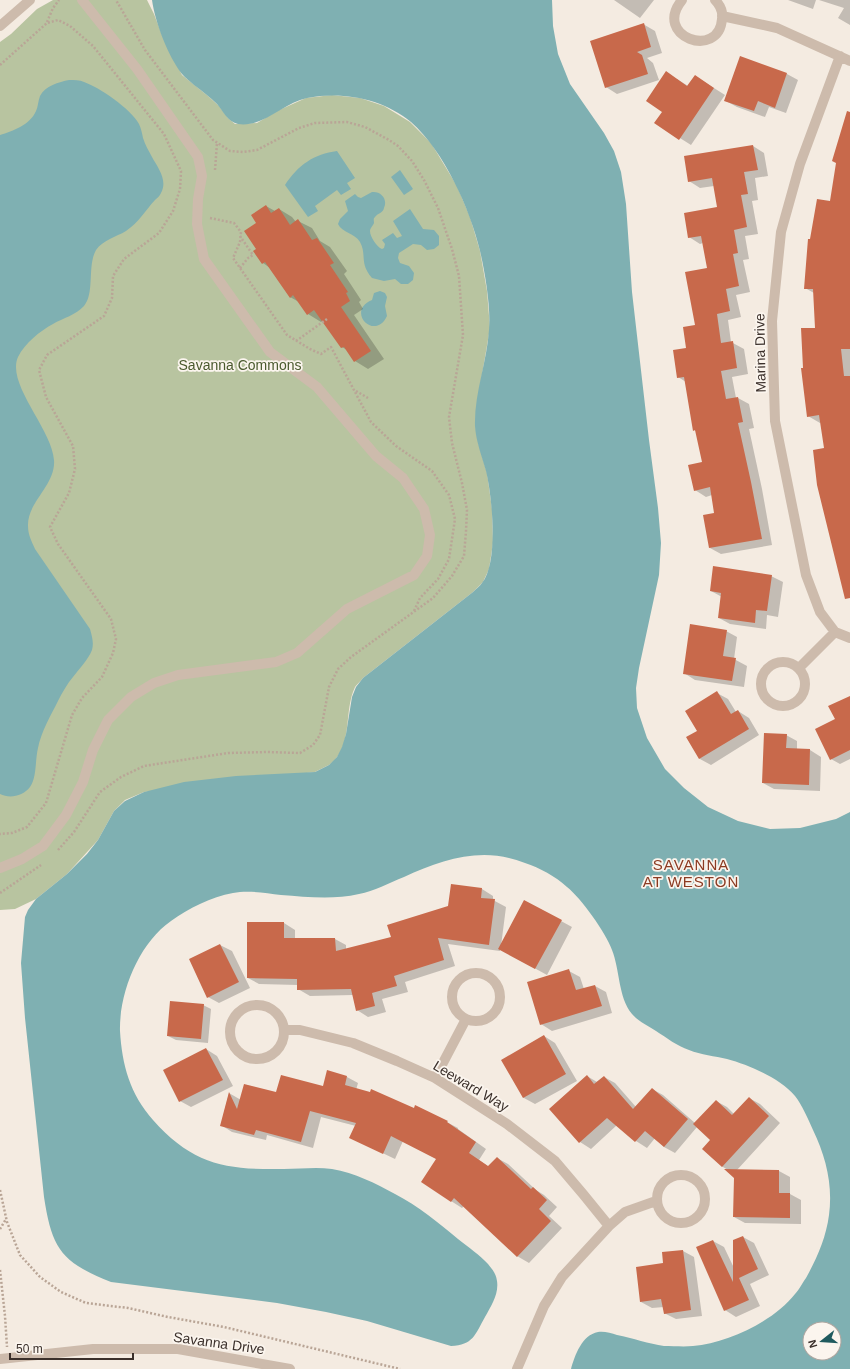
<svg xmlns="http://www.w3.org/2000/svg" width="850" height="1369" viewBox="0 0 850 1369" font-family="Helvetica,sans-serif">
<style>
.green{fill:#b8c4a0}
.water{fill:#7fb0b2;fill-rule:evenodd}
.shadow{fill:#0003}
.building{fill:#c8694b}
.lines{fill:none;stroke-linecap:round;stroke-linejoin:round}
.path{stroke:#b9a596;stroke-width:2.5;stroke-dasharray:2 2;stroke-linecap:butt}
.street{stroke:#cdbbac;stroke-width:10}
.labels{text-anchor:middle;stroke-width:3.5;stroke-linejoin:round;paint-order:stroke}
.street-label{font-size:14px;fill:#3b302b;stroke:#fbf5ee}
.park-label{font-size:14px;fill:#4a5a2e;stroke:#fbf5ee}
.neighbourhood-label{font-size:15px;letter-spacing:1px;fill:#8c3b22;stroke:#fbf5ee}
</style>
<rect width="100%" height="100%" fill="#f4ebe1"/>
<path class="green" d="M53,0H147L154,14L162,35L182,75L208,96L219,106L228,118L235,124L257,123L277,111L306,98L332,95L360,98L384,106L410,122L431,143L457,186L470,217L480,251L487,291L490,328L477,404L478,442L487,473L492,509L493,543L489,569L483,582L473,592L363,678C361,681 357,684 355,687C343,712 354,747 329,765C325,767 320,769 315,772L144,792L125,800L114,811L98,840L67,874L36,899L15,909L0,910V42L11,34L37,9Z"/>
<path class="water" d="M152,0H552L553,26L558,54L570,84L604,133L614,151L621,172L626,204L632,292L649,440L658,508L661,543L659,575L639,668L636,688L637,708L647,738L665,769L684,788L708,807L738,821L770,829L800,828L836,819L850,812V1369H571C575,1355 582,1335 598,1332C604,1331 611,1333 617,1335C633,1338 649,1344 664,1346C673,1346 684,1347 693,1346C728,1343 774,1321 795,1294C800,1289 802,1283 806,1278C817,1258 826,1238 829,1215C833,1185 826,1157 813,1130C808,1119 802,1105 795,1096C780,1078 749,1065 727,1059C715,1056 701,1055 689,1050C677,1046 667,1038 656,1031C648,1026 638,1021 632,1014C618,997 620,970 612,950C606,933 581,898 567,887C555,876 540,868 525,863C483,846 443,859 404,877C389,883 374,891 359,894C333,900 307,897 281,895C265,893 248,890 233,893C211,897 189,908 171,921C139,943 119,993 120,1031C122,1065 130,1094 153,1120C193,1165 226,1170 284,1169C300,1169 316,1167 332,1169C355,1173 375,1183 395,1194C418,1206 439,1223 458,1239C468,1247 480,1255 488,1264C493,1270 496,1274 497,1281C499,1294 491,1306 485,1317C475,1335 473,1345 451,1346L367,1321L326,1312L277,1303L111,1282C61,1262 52,1249 44,1197L25,1018L21,963L25,917L28,910L36,899L67,874L87,854L98,840L114,811L125,801L144,792L184,782L236,776L315,772L329,765L337,757L342,747L346,734L352,697L356,687L363,678L473,592C476,589 480,586 482,583C499,562 492,496 486,471C482,456 476,442 475,426C474,394 487,362 489,330C491,308 485,272 480,251C470,209 444,151 411,122C383,99 343,91 307,98C283,103 263,128 238,124C228,122 223,111 217,104C210,97 202,91 194,85C190,81 185,78 182,74C168,56 155,22 152,0ZM810,1329H834V1353H810Z
M69,80C74,80 80,80 84,82C99,87 131,109 139,124C141,128 142,133 143,138C145,145 149,151 152,157C158,168 168,180 161,193C160,196 157,198 155,200C145,211 139,222 126,231C116,237 103,240 96,250C87,266 95,293 84,306C76,315 63,318 53,324C40,331 25,343 18,357C6,384 52,429 54,460C56,485 27,502 28,526C28,535 32,542 35,549L90,629C92,636 94,643 92,650C88,660 79,669 73,677C67,684 62,693 58,701C51,715 41,732 38,748C35,760 37,777 30,787C23,796 10,799 0,794V135C13,131 30,125 36,111C38,107 38,101 40,96C45,86 59,82 69,80Z
M337,151L355,178L347,183L351,189L341,195L337,190L315,206L318,211L308,217L285,185C298,165 314,154 337,151Z
M400,170L413,189L404,195L391,177Z
M372,192C381,191 388,199 384,208C383,213 378,213 375,217C373,219 374,220 374,223C373,226 370,228 370,231C370,237 377,247 382,249L384,248L385,244L382,240L393,233L397,238L402,236L393,221L410,209L423,229L434,230L439,236V245L434,249L427,250L421,245L413,244L399,253L398,258L400,263L409,266L414,273L413,280L408,284H401L395,279L384,281L372,278C359,263 367,255 360,242C355,233 342,233 338,224L340,219L348,211L345,201L355,194L358,197L361,198Z
M380,291L385,293L387,297L385,306L387,316C375,342 345,311 372,300L374,293Z"/>
<path class="shadow" d="M614,0H654L640,18Z
M788,0H816L813,9Z
M819,0H850V25L838,18L844,8Z
M643,24L655,31L662,53L647,58L653,63L659,80L617,94L606,87Z
M741,58L787,74L798,80L786,113L769,107L765,117L737,107L726,101Z
M695,76L725,95L691,145L656,123L663,112L677,79L688,86Z
M850,138V592L822,422L820,423L808,416L804,369L816,328L814,293L805,288L811,240L830,202Z
M753,146L764,153L768,176L755,178L758,200L752,201L758,234L745,236L749,259L743,260L750,292L736,295L741,317L728,320L731,342L744,349L748,374L732,377L736,398H738L749,404L754,428L749,429L762,489L772,545L721,554L710,548L715,513L712,495L706,497L695,490L703,463L696,431L694,430L686,382L678,377L697,326L708,269L703,243L700,244L689,237L718,208L714,186L700,188L689,181Z
M266,206L275,211L279,209L292,217L296,222L298,221L312,228L320,241L330,247L347,271L344,274L361,300L359,302L363,309L354,315L384,359L368,369L355,361L347,350L342,347L323,321L321,322L308,314L299,302L290,297L270,268L263,263L257,249L258,223Z
M771,576L783,582L778,617L767,615L766,629L730,624L719,618L722,597L711,591Z
M726,631L737,637L734,659L747,666L744,687L695,680L684,673Z
M717,693L728,699L736,712L738,711L749,718L759,735L711,765L700,759L687,738L698,731Z
M850,697V759L840,764L831,759L836,720Z
M786,735L797,741V750H810L821,757L820,791L774,789L763,783Z
M452,885L482,889L493,896V900L506,907L501,946L561,921L572,927L547,975L500,949V951L448,944L455,966L405,982L408,992L382,999L386,1012L368,1017L357,1010L353,995L310,996L298,989V985L259,984L248,978V923H284L295,930V939H335L346,945V950L392,938L449,907Z
M220,945L232,951L250,988L219,1003L208,997Z
M569,971L580,977L584,989L595,986L606,992L612,1013L552,1031L541,1024Z
M203,1005L211,1009L208,1043L176,1040L168,1036Z
M544,1036L555,1043L577,1081L535,1104L524,1098L503,1060Z
M206,1049L217,1056L233,1086L191,1107L180,1101Z
M328,1072L347,1077L358,1083L356,1090L414,1109L416,1106L458,1128V1129L486,1149L479,1160L489,1167L497,1158L508,1164L536,1190L544,1195L557,1207L549,1216L562,1228L529,1263L517,1256L464,1206L462,1208L451,1201L437,1159L403,1141L395,1159L351,1138L356,1126L321,1117L313,1148L267,1135L266,1140L232,1132L221,1125L229,1093L241,1100L277,1093L323,1088Z
M587,1076L597,1082L604,1077L615,1083L636,1107L652,1089L663,1095L695,1123L716,1101L727,1107L734,1114L749,1098L760,1104L780,1123L737,1170L779,1171L790,1177V1194L801,1200V1224L745,1223L734,1217L735,1177L728,1170L723,1167L703,1149L711,1140L697,1127L675,1153L664,1147L655,1138L647,1148L636,1141L617,1125L591,1149L580,1142L550,1109Z
M743,1237L754,1243L769,1275L750,1284L760,1306L736,1317L725,1310L713,1241L724,1247L734,1268V1241Z
M683,1251L694,1257L702,1316L676,1319L664,1313V1307L652,1308L641,1302L664,1264Z"/>
<path class="building" d="M644,23L651,47L637,52L642,55L648,74L605,88L590,41Z
M740,56L787,73L775,108L758,101L754,111L724,101Z
M666,71L687,86L695,75L714,88L679,140L654,123L662,112L646,101Z
M847,111L850,112V349H841L844,376H850V598L845,599L817,485L813,450L824,448L819,415L807,417L801,368H803L801,328H815L813,289H804L808,239H810L817,199L830,201L836,163L832,161Z
M753,145L758,170L744,172L748,194L741,195L747,227L734,230L738,253L733,254L739,286L726,289L730,311L717,314L721,343L733,341L737,368L721,371L726,399L738,397L743,422L738,423L751,482L762,539L709,548L703,515L714,513L710,487L694,491L688,465L702,462L695,430L693,431L684,377L677,378L673,350L686,348L683,327L695,325L685,272L707,268L701,236L688,238L684,213L717,207L712,178L688,182L684,156Z
M266,205L271,213L279,208L290,225L298,219L312,240L317,238L334,263L330,265L348,292L346,293L350,301L341,307L371,351L354,362L344,347L341,348L314,310L307,315L293,295L290,298L265,262L262,264L253,251L256,249L244,231L256,223L251,215Z
M713,566L772,575L767,611L756,610L755,623L718,618L721,593L710,591Z
M690,624L727,630L723,656L736,658L732,681L683,674Z
M717,691L731,714L738,710L749,729L699,759L686,737L697,731L685,711Z
M850,696V750L830,760L815,729L835,719L828,706Z
M764,733L787,734L786,748L810,749L809,785L762,783Z
M451,884L482,888L481,898L495,899L489,945L438,938L444,960L394,976L397,986L372,993L375,1006L356,1011L351,989L297,990V979L247,978V922H284V938H335L336,951L391,937L387,925L448,906Z
M524,900L562,920L535,969L498,949Z
M220,944L239,982L207,998L189,959Z
M569,969L576,990L595,985L602,1006L540,1025L527,982Z
M170,1001L204,1004L201,1039L167,1036Z
M544,1035L566,1074L523,1098L501,1060Z
M206,1048L223,1080L179,1102L163,1070Z
M327,1070L347,1076L345,1085L370,1092L371,1089L414,1108L415,1105L448,1121L447,1122L476,1142L469,1153L488,1166L497,1157L531,1189L533,1187L547,1200L539,1209L551,1221L517,1257L454,1198L451,1202L421,1182L436,1159L391,1136L383,1154L349,1138L356,1123L310,1111L301,1142L256,1130L254,1135L220,1126L229,1092L237,1109L244,1084L276,1092L281,1075L323,1086Z
M587,1075L594,1084L604,1076L633,1109L652,1088L688,1119L664,1147L645,1131L635,1142L607,1118L579,1143L549,1109Z
M749,1097L769,1116L722,1167L702,1149L710,1140L693,1124L716,1100L732,1115Z
M724,1169L779,1170V1193H790V1218L733,1217L734,1178Z
M743,1236L758,1269L739,1278L749,1300L724,1311L696,1247L713,1240L733,1282V1240Z
M683,1250L691,1310L664,1314L661,1299L640,1302L636,1267L663,1263L662,1252Z"/>
<g class="lines">
<path class="path" d="M47,22L53,8L59,0
M0,65L47,23L58,20L70,26L93,46L164,134L181,171L180,189L173,211L159,233L124,259L113,276L112,298L104,316L47,355L39,370L46,397L73,446L75,469L69,493L50,527L58,544L111,619L116,639L113,653L102,677L82,698L72,715L46,803L27,827L12,833L0,834
M215,170L217,143
M210,218L234,223L241,232L240,242L233,258L287,335L310,349L321,354L331,347L371,422L396,446L432,471L449,495L455,519L449,559L438,579L420,598L414,611
M240,268L248,258L253,255L240,236
M296,341L327,319
M356,391L368,398
M58,850L74,832L100,792L121,777L144,766L228,753L267,752L300,753L313,745L320,735L329,687L338,669L351,657L433,598L452,576L464,556L466,531L467,510L462,483L452,443L449,417L463,335L459,276L452,249L438,208L424,180L412,161L398,146L389,140L365,127L347,122L315,123L299,128L257,150L243,152L230,151L213,140L145,50L116,0
M0,893L41,865
M0,1190L7,1222L20,1255L40,1277L61,1292L86,1303L128,1308L168,1317L224,1327L400,1369
M0,1229L6,1219
M0,1270L5,1316L7,1347"/>
<path class="street" d="M682,0C652,37 719,60 722,19C723,12 720,5 715,0
M722,16L777,28L850,61
M0,26L30,0
M840,56L800,164L781,232L772,321L775,421L806,575L820,612L835,632L850,638
M761 684a22 22 0 1 1 44 0a22 22 0 1 1-44 0Z
M799,668L835,632
M0,868L22,859L43,846L66,815L83,782L93,750L108,720L131,697L154,683L178,675L276,662L297,653L347,609L414,575L427,556L430,535L424,509L403,478L376,456L317,387L270,352L204,259L197,224L198,199L202,176L198,157L137,69L82,0
M452 997a24 24 0 1 1 48 0a24 24 0 1 1-48 0Z
M230 1032a27 27 0 1 1 54 0a27 27 0 1 1-54 0Z
M284,1030H300L353,1043L397,1061L435,1078L507,1124L555,1161L583,1194L609,1226
M435,1078L466,1019
M657 1199a24 24 0 1 1 48 0a24 24 0 1 1-48 0Z
M0,1359L93,1349H178L290,1369
M517,1369L544,1306L562,1277L609,1226L625,1212L656,1201"/>
</g>
<g class="labels">
<g class="street-label">
<text transform="translate(760 353) rotate(-91)" y="5">Marina Drive</text>
<text transform="translate(471 1086) rotate(31)" y="5">Leeward Way</text>
<text transform="translate(219 1343) rotate(8)" y="5">Savanna Drive</text>
</g>
<g class="park-label">
<text x="240" y="370">Savanna Commons</text>
</g>
<g class="neighbourhood-label">
<text x="691" y="870">SAVANNA<tspan x="691" dy="17">AT WESTON</tspan></text>
</g>
</g>
<g transform="translate(822 1341) rotate(253)"><circle r="19" fill="#fbf5ee" stroke="#aea6a0"/>
<path d="M0-3L7 15L0 10L-7 15Z" fill="#1f5a5e"/>
<text y="-6" font-size="11" font-weight="bold" text-anchor="middle" fill="#3b302b">N</text>
</g>
<path d="M10 1353v6h123v-6" fill="none" stroke="#3b302b" stroke-width="2"/>
<text x="16" y="1353" font-size="12" fill="#3b302b" stroke="#fbf5ee" stroke-width="3" paint-order="stroke">50 m</text>
</svg>
